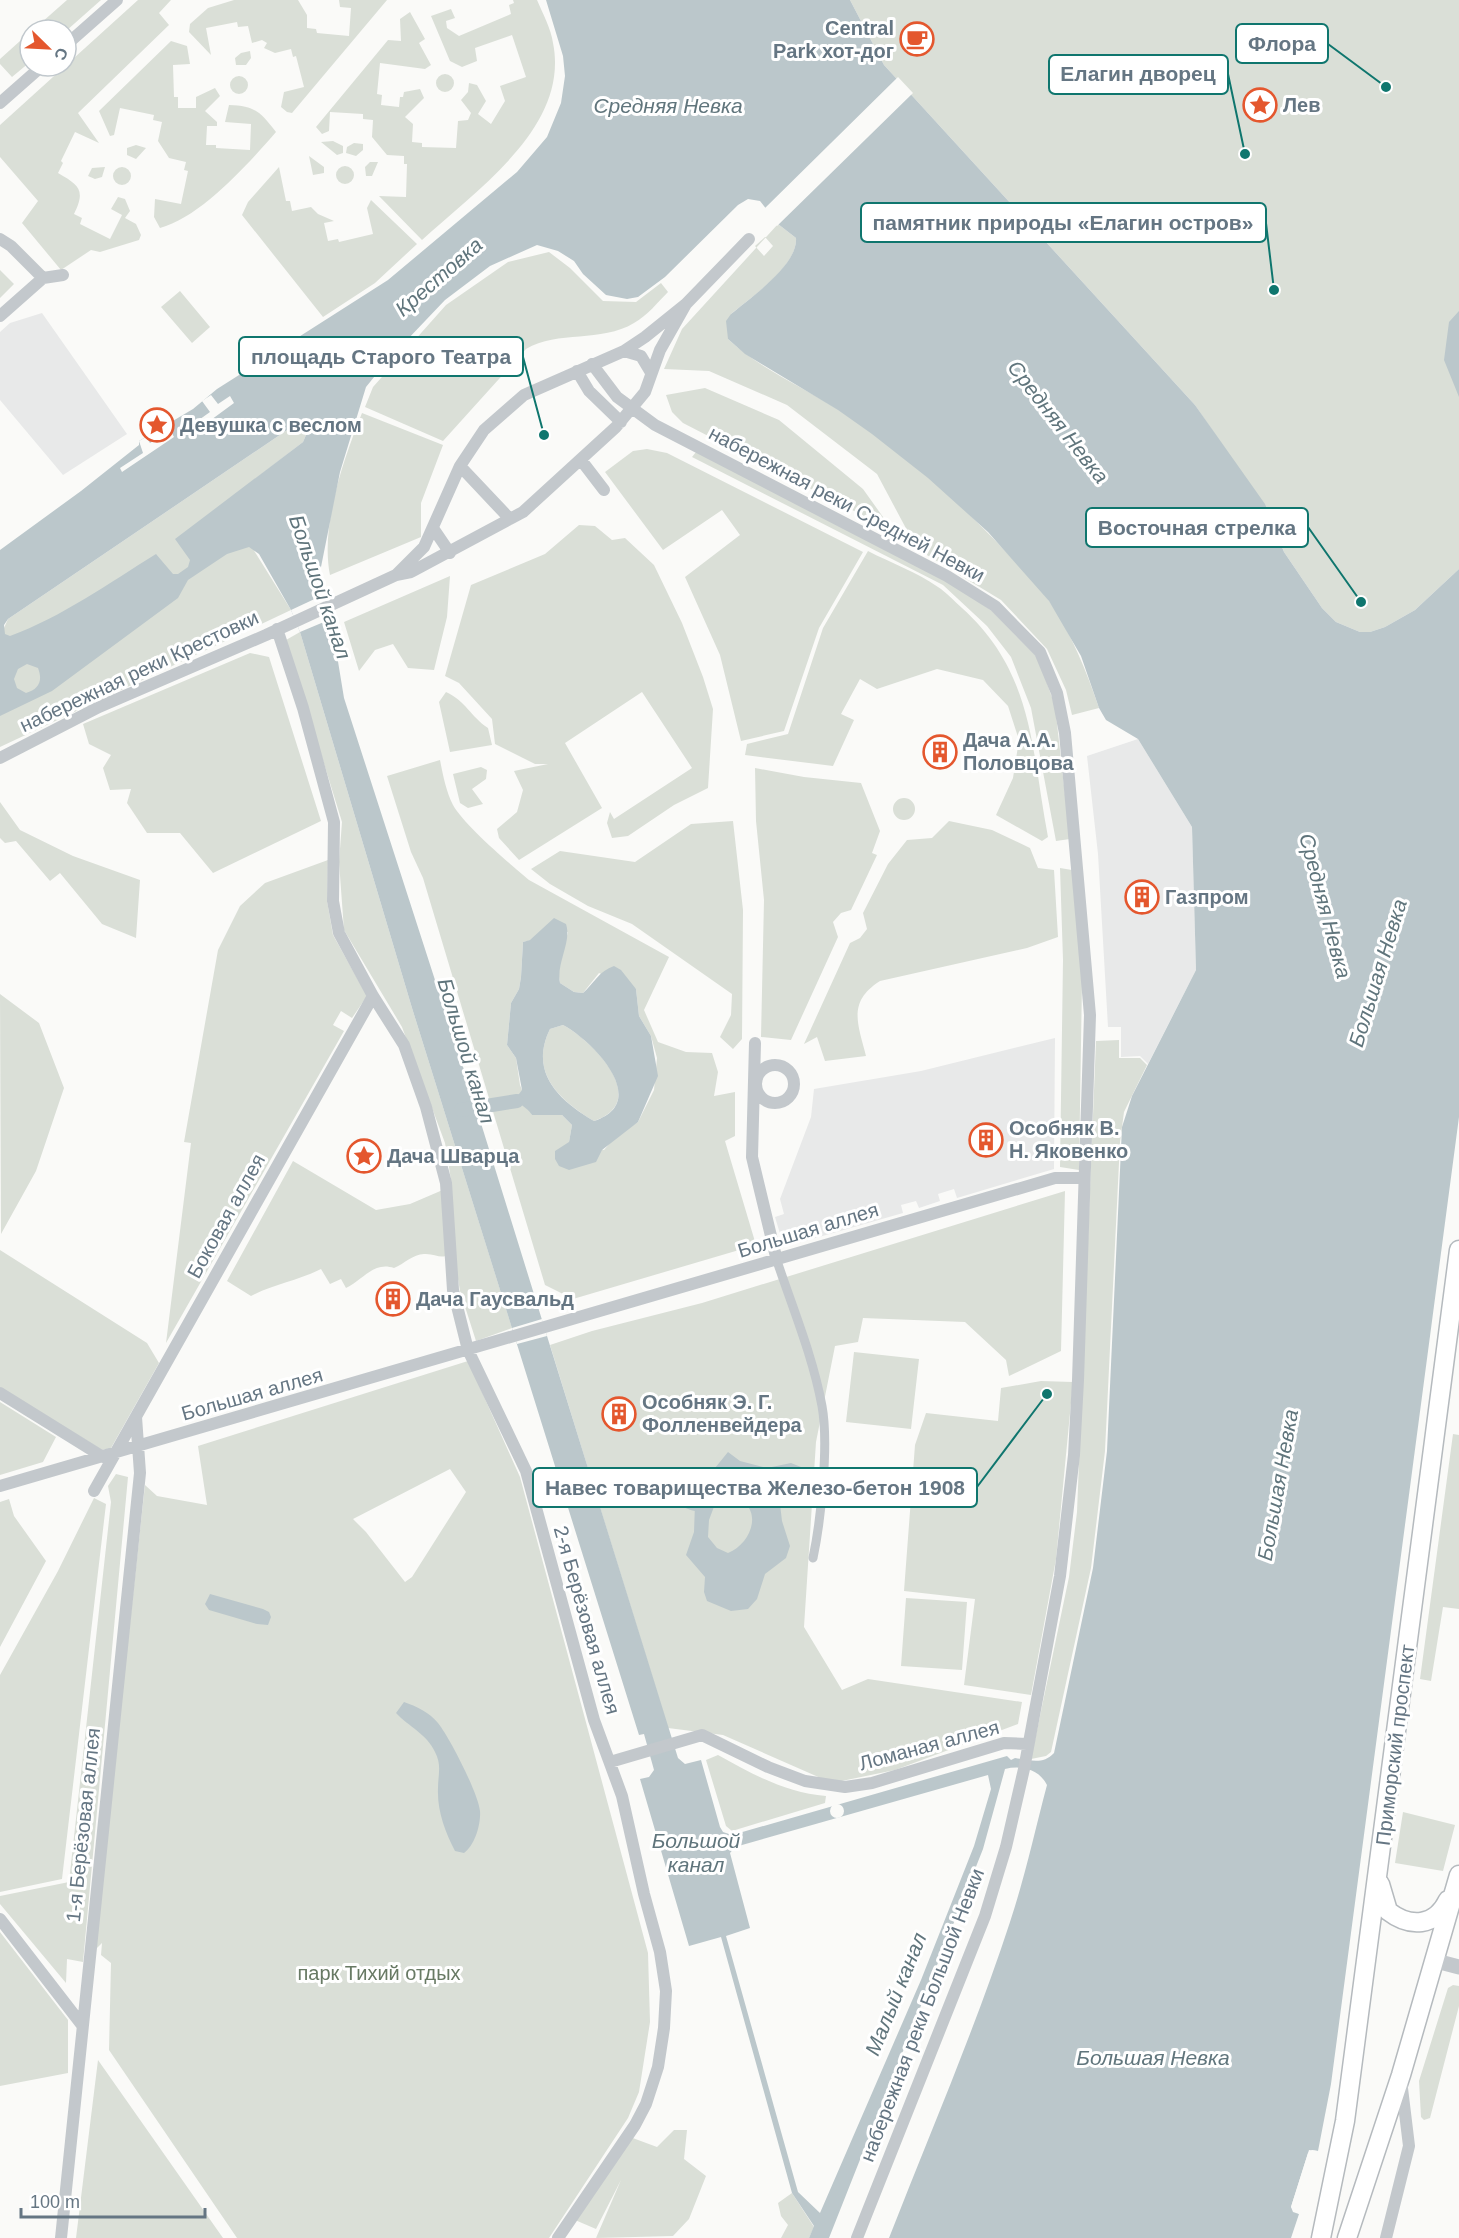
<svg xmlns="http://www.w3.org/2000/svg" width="1459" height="2238" viewBox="0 0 1459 2238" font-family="Arial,sans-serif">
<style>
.built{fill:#e8e9e9}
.green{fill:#dadfd7;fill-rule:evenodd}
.water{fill:#bbc7cb;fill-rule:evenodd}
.pier{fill:#fafaf8}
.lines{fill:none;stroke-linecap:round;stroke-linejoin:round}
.canal{stroke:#bbc7cb;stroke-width:14}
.primary-casing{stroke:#b5babe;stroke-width:21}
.pedestrian{stroke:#c3c8cc;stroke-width:9}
.minor{stroke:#c3c8cc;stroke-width:12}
.tertiary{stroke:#c3c8cc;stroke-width:15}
.primary{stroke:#fff;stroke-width:18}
.labels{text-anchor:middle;stroke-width:6;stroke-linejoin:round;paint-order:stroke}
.poi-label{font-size:20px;font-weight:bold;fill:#657683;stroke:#fff;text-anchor:start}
.street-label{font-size:20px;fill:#657683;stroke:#fff}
.park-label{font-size:20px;fill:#687a64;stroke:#fff}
.water-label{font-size:21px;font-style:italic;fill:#60757c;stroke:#fff}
.leader{fill:none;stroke:#0f766e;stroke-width:2}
.callout-dot{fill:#0f766e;stroke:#fff;stroke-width:2}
.callout{fill:#fff;stroke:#0f766e;stroke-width:2}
.callout-label{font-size:21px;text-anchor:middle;font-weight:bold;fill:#657683}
</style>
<rect width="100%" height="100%" fill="#fafaf8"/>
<path class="built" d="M42,313L127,434L63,475L0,400V332L10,323Z
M1138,739L1192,827L1196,970L1148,1064L1140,1056L1121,1057V1027H1108L1098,854L1087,756Z
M1055,1038L1054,1169L957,1198L954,1189L938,1194L940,1201L919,1208L916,1201L901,1205L903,1213L784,1247L775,1217L784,1214L780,1199L811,1117L814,1089L921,1071Z"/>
<path class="green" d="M67,0H101L66,31L33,30Z
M138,0H171L159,13L169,25L78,113L99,143L75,132L61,161L63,163L58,173C79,185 86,190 74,214L82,218L80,224L110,239L122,215L111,209L118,197L125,199L130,211L125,218L136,224L141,235L139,240L100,252L91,250L61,270L22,223L38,201L0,157V125Z
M234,0H298L307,15V28L316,29L317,33L349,36L351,8L340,7L339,0H387L292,113L287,112L281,107L284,92L304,87L296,56L293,57L291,49L275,53L264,48L267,43L262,40L252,43L248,26L238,27L237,22L206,28L211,55L189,32L190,24L208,8Z
M513,0H537C543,14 551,29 553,43C570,127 476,190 422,240L379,196L406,197L407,164H404V156L387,155L372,137L373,120L363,119V114L330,112L329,131L322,134L316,127L388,40L401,41L400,19L410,12L425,39L419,43L431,65L425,69L380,63L377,94L382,95L381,105L399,107L400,97H403L404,92L420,89L424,98L405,117L413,124L412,142L422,143V147L456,148L458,121L468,120L471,113L461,100L468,92L469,83L477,85L486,101L478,114L491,124L505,101L500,86L526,77L512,35L475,48L477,61L462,67L450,61L431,16L451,9L455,18L446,21L447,28L459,36L511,14L509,5L514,3Z
M850,0H1459V569L1415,610L1385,627L1370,632H1360L1336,622L1322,608L1284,552L1273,519L1195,405L884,65Z
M30,32V62L12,77L0,64V59Z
M171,41L187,46L190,64L173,65L174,97H178V108H196V97L215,88L220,96L205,111L217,122V126H207L206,145H216V148L250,150L251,124L225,122L229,105C256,106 260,112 276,132C249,163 201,217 160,228L154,217L155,199L181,204L188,171L184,170L186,162L169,158L158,141L162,122L153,120L154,115L120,108L114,135L110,136L99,111Z
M250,51L251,58L246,65H236L235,58L241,53Z
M436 83a9 9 0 1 1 18 0a9 9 0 1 1-18 0Z
M230 85a9 9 0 1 1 18 0a9 9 0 1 1-18 0Z
M333,141L343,146V153L337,155L321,142Z
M354,143L363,144V150L356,156L346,153L347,147Z
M136,145L146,148L136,159L127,155V148Z
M309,156L324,167V173L313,175Z
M370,162H378L372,176H366L365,167Z
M336 175a9 9 0 1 1 18 0a9 9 0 1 1-18 0Z
M113 176a9 9 0 1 1 18 0a9 9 0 1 1-18 0Z
M105,167L102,177L95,179L88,176L92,168Z
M279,167L286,201H290L292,211L311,207L318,214L334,221L324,223L328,241L338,239L339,242L373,234L367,208L371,200L417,244L375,283L323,317L242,215L248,202Z
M778,224L796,238C798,266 751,297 731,314L728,339C760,369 802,386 839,410C900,450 958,500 1008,554C1022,569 1038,584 1050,602C1072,635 1086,670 1099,708L1072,715L1066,690L1047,649L1001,600L917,549L877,474L787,405L709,371L664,369L682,329ZM765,237L773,246L764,256L755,246Z
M549,252L570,268L603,301L636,302L661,283L668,292C658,302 647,316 634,323C601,343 558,330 526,349L443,441L365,407L373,387L446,305L508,262Z
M0,270L14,284L0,298Z
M180,291L210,327L192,343L161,307Z
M705,388L779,420L863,489L893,531L683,423L672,412L666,395Z
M362,413L443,445L421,503V537L330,575C320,525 344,458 362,413Z
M296,424H304L309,428L303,442L232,497L253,549L291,610L0,747V637L8,619Z
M647,449L667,453L863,552L819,628L784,731L741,741L720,655L685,577L740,535L722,510L663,550L605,472L633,451Z
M696,452L948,580L992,611L1038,658L1055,706L1070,839L1056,841L1031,708L1011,657L987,626L943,585L692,457Z
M579,525L595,526L612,540L625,538L654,565L682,623L703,677L713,709L708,788L674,805L628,836L612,838L607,823L610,812L614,819L692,768L642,692L565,743L602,808L519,860L499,838L497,829L517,812L523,790L514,771L548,764H535L495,744L492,719L459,683L445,676L471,585L545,554Z
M868,551C891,563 917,572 938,587C946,592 954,601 962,608C1034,673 1031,748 1048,837L1042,841L996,815L1013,778L1019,740L1008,706L983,680L937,669L877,689L860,679L841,714L854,720L833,766L745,755L747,744L788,734L823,628Z
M450,576L447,617L434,670L408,668L393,644L375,650L359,671L344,622Z
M300,632L412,1008L512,1328L476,1341L460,1291L453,1249C444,1263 437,1253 424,1254C413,1254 404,1264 394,1268C374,1261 364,1279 346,1288L341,1279L330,1284L321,1269C297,1281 274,1284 251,1296L227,1281L293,1161L376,1210L410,1204L452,1186L445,1143L402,1027L344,930L339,862L342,822L286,640Z
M250,653L269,657L321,821L213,873L180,833H147L127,803L131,789L110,790L103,768L111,755L89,744L83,724Z
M446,692C466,701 470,716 488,728L492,745L450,752L439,702Z
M440,760C443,775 446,791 453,805C464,825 510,864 529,880L669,957L644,1010L658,1042L686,1052L712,1053L718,1072L714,1096L735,1092V1136L725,1141L756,1245L573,1299L545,1285L423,878L411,852L387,776ZM568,932L558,970L560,983L574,992L583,993L599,973L636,989L639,1016L651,1036L657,1058L654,1090L638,1122L616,1136L604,1150L569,1142L572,1125L562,1115H532L520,1085L516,1058L507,1045L511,1003L519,989L521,977L523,942Z
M481,767L487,770L486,779L472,789L483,804L468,808L460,803L453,774Z
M755,768L804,777L861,783L880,831L872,853L877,855L851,910L841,913L833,922L838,937L791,1040L761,1037L764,900L756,821Z
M893 809a11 11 0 1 1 22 0a11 11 0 1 1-22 0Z
M0,802L20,830L73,856L140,880L136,938L102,924L60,873L50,881L16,841L5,843L0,838Z
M733,821L743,910L742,1039L733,1049L720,1037L731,1015L732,994L632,924L588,906L550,884L531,869L560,851L635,862L691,824Z
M949,821L992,830L1030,848L1038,868L1054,870L1058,937L1027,948L880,981C847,1002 858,1024 866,1056L825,1061L817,1037L804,1044L850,943L860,938L867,929L863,913L888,864L907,840L932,838Z
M328,860L327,901L333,935L367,996L352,1018L341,1011L333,1025L344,1031L166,1343L191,1143L184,1142L218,950L240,906L265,883Z
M1060,868L1072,870L1082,982L1079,1170L1060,1167L1063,960Z
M0,994L39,1023L64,1088L36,1171L1,1234Z
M563,1025C593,1041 652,1101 594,1121C558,1099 529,1072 550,1029Z
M1119,1040V1058H1140L1147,1065L1124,1112L1120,1142L1105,1451L1091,1568L1051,1752L1046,1756L1031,1759L1069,1577L1077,1512L1096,1041Z
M1065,1191L1061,1351L1009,1376L1006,1360L965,1322L863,1318L858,1342L835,1346L816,1442L804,1627L842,1690L868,1679L1022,1702L1018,1724L895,1770L832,1783L723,1735L668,1728L550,1345L592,1331L702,1303Z
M0,1250L147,1343L159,1363L111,1448L102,1450L0,1387Z
M854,1352L919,1359L911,1429L846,1422Z
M468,1361L520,1477L648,1953L650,2022L639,2092L628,2118L549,2238H237L109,2050L111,1963L101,1955L102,1943L94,1951L145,1485L157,1496L207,1505L198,1446ZM450,1469L466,1492L412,1577L405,1582L366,1532L353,1519Z
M1041,1381L1073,1382L1056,1559L1031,1695L964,1685L975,1599L904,1591L915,1445L926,1413L998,1421L1001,1388Z
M0,1402L56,1437L43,1462L0,1475Z
M1453,1434L1459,1435V1609L1443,1607L1431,1681L1420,1679Z
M116,1474L128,1477L83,1962L67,1959L66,1983L0,1904V1896L69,1882L111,1502L108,1486Z
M94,1498L106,1504L62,1879L0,1892V1675L58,1571Z
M9,1499L14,1516L46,1561L0,1647V1502Z
M906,1598L967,1602L962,1670L901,1666Z
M718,1755C752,1774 786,1793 826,1796L825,1803L732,1831L726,1826L706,1760Z
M1403,1812L1455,1825L1443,1871L1395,1863Z
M0,1932L68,2020V2073L0,2086Z
M1453,1985L1459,1986V2006L1430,2118L1424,2120L1421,2117L1419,2081L1448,1988Z
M98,2060L223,2238H76Z
M674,2130H687L684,2159L706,2176L689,2219L673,2236L596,2238L621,2180L596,2229L575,2220L630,2137L657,2147Z
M792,2193L814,2227L809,2238H781L788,2225L781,2216L778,2203Z"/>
<path class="water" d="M546,0H850L884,65L1195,405L1265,504L1284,552L1322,608L1336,622L1360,632H1370L1385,627L1415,610L1459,569V1117L1331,2084L1318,2151L1312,2150L1308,2153L1291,2207L1299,2214L1291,2238H889C930,2133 975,2029 1010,1922C1025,1877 1035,1830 1047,1785C1039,1769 1021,1765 1005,1769L983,1849L829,2238H809L814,2226L792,2193L721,1937L689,1946L640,1779L649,1777L654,1770L644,1734L639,1735L412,1008L300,632L291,610L259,554L249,547L227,554L188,580L178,598L52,691L0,716V550L81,491L139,445V441L193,409L217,389L388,280L517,172L547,137L561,103L565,76L563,56ZM748,199L760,201L778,224L796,238C798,265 751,297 731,314L726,321L728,339L745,354L838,410L872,434L928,478L988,532L1049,601L1081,656L1099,708L1106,720L1138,739L1192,827L1196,970L1132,1096L1122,1127L1107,1451L1093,1568L1054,1753C1043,1765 1030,1760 1015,1758L1011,1760L1007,1756L732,1835L723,1832L720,1827L701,1760L685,1764L678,1758L475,1104L344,698L331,619L317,587L340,472L366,387L387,361L445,300L490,266L537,245L558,251L574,261L583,274L606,295L627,299L638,297L665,277L738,205ZM296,424H304L309,428L303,442L175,539L190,560L188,567L178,574H173L156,554C109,583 62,617 10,636L5,634L4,625L8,619ZM27,664L38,668C43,681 39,689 26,693L17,688L14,679L18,669ZM988,1775L991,1789L974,1846L921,1980L820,2213L798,2192L726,1936L750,1928L730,1853L735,1847Z
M1459,292V397L1444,360L1449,322L1459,311Z
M554,918L566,924C572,942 556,963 560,983L574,992L583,993C594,983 599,971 614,966L621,970L636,989L639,1016L651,1036L658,1076L638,1122L602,1150L596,1162L569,1170L559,1166L555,1159V1151L569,1142L572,1125L562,1115H532C527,1107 520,1106 516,1098L522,1090L516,1058L507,1045L511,1003L519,989L521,977L523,942L530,940ZM563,1025C593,1041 652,1102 594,1121C558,1100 529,1072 550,1029Z
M728,1452L740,1461L767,1468L791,1463L806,1469L803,1474L788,1477L778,1487L782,1521L790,1546L786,1558L765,1574L757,1599L748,1609L731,1611L707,1601L704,1592L705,1577L686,1555L694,1532L695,1504L706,1479ZM728,1497C765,1501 755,1542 728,1553L717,1548L708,1537L709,1520L715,1504Z
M210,1594L263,1609L269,1612L271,1617L268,1625L257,1624L209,1610L205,1604Z
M404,1702C416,1706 430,1713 438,1723C450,1738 478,1793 480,1811C481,1824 475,1845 464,1853L455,1851C445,1831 437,1811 438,1788C438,1775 442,1765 435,1752C427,1734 409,1727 396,1713Z"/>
<path class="pier" d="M898,77L913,93L777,226L763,210Z
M211,395L218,404L230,396L234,403L200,428L196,422L210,412L202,401Z
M170,430L174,437L122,472L120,468L143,453L139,441L146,437L150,443Z
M321,596L331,619L300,632L291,610Z
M542,1319L547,1336L517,1344L512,1328Z
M830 1811a7 7 0 1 1 14 0a7 7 0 1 1-14 0Z
M1309,2150L1318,2151L1317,2154H1310L1294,2208L1300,2212L1299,2214L1293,2212L1291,2207Z"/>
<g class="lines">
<path class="canal" d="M461,1110L517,1101
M583,1499C635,1480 645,1485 695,1504"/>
<defs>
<path id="primary" d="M1380,1884L1388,1911C1410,1928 1435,1927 1448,1900
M1321,2238L1345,2121L1459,1250
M1347,2238L1401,2075L1459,1875"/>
</defs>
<use href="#primary" class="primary-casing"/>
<path class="pedestrian" d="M777,1261C793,1309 813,1357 822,1406C829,1444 821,1520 813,1558"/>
<path class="minor" d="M66,45L117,0
M0,103L42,66
M0,239L11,246L43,278
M0,316L43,278L63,275
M624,351L641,356L650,371
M592,364L617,397L655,425L947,576L995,606L1040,652L1057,693L1065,733L1090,1015L1078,1380L1074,1455L1060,1576L1024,1769L1006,1847L985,1916L857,2238
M577,371L589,391L621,422
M581,460L604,490
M460,466L510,519
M433,528L450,553
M397,574L424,547L460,466L484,430L524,395L624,351L645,337L686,304L749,239
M277,629L303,708L334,822L333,901L339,933L373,996L404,1045L426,1107L446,1183L453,1290L468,1350L526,1471L594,1720L622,1796L644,1894L660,1952L666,1991L664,2028L658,2067L646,2104L635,2125L558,2238
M0,758L99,707L266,635L396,575L411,572L523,512L616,427L645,392L660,350L686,304
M755,1043L752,1157L777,1261
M756 1084a19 19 0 1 1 38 0a19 19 0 1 1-38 0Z
M0,1393L103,1457
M0,1486L1055,1178H1083
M94,1491L373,996
M610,1762L702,1735L768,1767L805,1781L845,1787L872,1783L1004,1743L1027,1744
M0,1919L82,2025
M61,2238L140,1473L136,1417
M1386,2238L1409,2146L1401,2080"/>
<path class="tertiary" d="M1436,1961L1459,1967"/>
<use href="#primary" class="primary"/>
</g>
<defs>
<symbol id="cafe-ring" viewBox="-11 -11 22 22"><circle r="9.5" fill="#fff" stroke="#e4572e" stroke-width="1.5"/><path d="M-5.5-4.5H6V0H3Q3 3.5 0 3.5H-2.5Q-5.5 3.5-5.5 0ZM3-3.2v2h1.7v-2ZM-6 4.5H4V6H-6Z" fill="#e4572e"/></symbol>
<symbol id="sight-ring" viewBox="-11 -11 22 22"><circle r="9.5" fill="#fff" stroke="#e4572e" stroke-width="1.5"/><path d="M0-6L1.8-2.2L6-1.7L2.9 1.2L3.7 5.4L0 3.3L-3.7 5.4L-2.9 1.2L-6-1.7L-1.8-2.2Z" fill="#e4572e"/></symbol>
<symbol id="building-ring" viewBox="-11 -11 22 22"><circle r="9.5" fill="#fff" stroke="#e4572e" stroke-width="1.5"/><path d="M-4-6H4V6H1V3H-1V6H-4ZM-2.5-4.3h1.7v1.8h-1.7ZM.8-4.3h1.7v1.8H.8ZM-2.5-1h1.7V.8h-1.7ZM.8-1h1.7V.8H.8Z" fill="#e4572e"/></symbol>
</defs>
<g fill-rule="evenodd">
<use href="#cafe-ring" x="898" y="20" width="38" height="38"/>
<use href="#sight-ring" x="1241" y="86" width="38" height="38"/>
<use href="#sight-ring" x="138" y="406" width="38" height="38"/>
<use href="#building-ring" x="921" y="733" width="38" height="38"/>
<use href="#building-ring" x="1123" y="878" width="38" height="38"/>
<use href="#building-ring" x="967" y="1121" width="38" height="38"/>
<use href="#sight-ring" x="345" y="1137" width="38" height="38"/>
<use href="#building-ring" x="374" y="1280" width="38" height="38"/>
<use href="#building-ring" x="600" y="1395" width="38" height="38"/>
</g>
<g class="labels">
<g class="poi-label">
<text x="894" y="35" text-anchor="end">Central<tspan x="894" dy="23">Park хот-дог</tspan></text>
<text x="1283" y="112">Лев</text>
<text x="180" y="432">Девушка с веслом</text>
<text x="963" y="747">Дача А.А.<tspan x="963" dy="23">Половцова</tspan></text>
<text x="1165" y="904">Газпром</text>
<text x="1009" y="1135">Особняк В.<tspan x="1009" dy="23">Н. Яковенко</tspan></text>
<text x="387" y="1163">Дача Шварца</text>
<text x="416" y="1306">Дача Гаусвальд</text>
<text x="642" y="1409">Особняк Э. Г.<tspan x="642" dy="23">Фолленвейдера</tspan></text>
</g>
<g class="street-label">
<text transform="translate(847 504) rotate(28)" y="7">набережная реки Средней Невки</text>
<text transform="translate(139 671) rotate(-25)" y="7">набережная реки Крестовки</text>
<text transform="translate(226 1216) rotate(-61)" y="7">Боковая аллея</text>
<text transform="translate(808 1230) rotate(-17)" y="7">Большая аллея</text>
<text transform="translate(252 1394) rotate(-16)" y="7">Большая аллея</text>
<text transform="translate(587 1620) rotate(74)" y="7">2-я Берёзовая аллея</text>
<text transform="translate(929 1745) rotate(-15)" y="7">Ломаная аллея</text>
<text transform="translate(1395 1745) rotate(-83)" y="7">Приморский проспект</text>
<text transform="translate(83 1825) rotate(-84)" y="7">1-я Берёзовая аллея</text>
<text transform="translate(922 2015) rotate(-69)" y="7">набережная реки Большой Невки</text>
</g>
<g class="park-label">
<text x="379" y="1980">парк Тихий отдых</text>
</g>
<g class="water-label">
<text x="668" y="113">Средняя Невка</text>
<text transform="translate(439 277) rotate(-41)" y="7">Крестовка</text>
<text transform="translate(1058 422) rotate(52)" y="7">Средняя Невка</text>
<text transform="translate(320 587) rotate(71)" y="7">Большой канал</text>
<text transform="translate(1325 906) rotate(75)" y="7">Средняя Невка</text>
<text transform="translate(1378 973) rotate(-73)" y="7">Большая Невка</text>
<text transform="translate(466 1051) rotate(73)" y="7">Большой канал</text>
<text transform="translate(1278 1485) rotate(-80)" y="7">Большая Невка</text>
<text x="696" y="1848">Большой<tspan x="696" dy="24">канал</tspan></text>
<text transform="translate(896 1994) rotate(-68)" y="7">Малый канал</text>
<text x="1153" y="2065">Большая Невка</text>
</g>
</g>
<path class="leader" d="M1386 87L1328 44M1245 154L1228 74M1274 290L1266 223M544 435L523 357M1361 602L1308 527M1047 1394L977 1487"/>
<g class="callout-dot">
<circle cx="1386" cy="87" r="6"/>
<circle cx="1245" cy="154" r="6"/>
<circle cx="1274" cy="290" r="6"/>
<circle cx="544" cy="435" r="6"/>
<circle cx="1361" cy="602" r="6"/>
<circle cx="1047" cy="1394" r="6"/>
</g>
<g class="callout">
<rect x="1236" y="24" width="92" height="39" rx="6"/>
<rect x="1049" y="55" width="179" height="39" rx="6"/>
<rect x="861" y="203" width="405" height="39" rx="6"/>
<rect x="239" y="337" width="284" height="39" rx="6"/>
<rect x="1086" y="508" width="222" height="39" rx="6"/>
<rect x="533" y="1468" width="444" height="39" rx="6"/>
</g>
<g class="callout-label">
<text x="1282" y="51">Флора</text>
<text x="1138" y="81">Елагин дворец</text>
<text x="1063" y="230">памятник природы «Елагин остров»</text>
<text x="381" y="364">площадь Старого Театра</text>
<text x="1197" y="535">Восточная стрелка</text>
<text x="755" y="1495">Навес товарищества Железо-бетон 1908</text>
</g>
<g transform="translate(48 48) rotate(114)"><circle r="28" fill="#ffffff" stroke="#c1c8cd" stroke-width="1.5"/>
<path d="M0-4.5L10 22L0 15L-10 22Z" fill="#e4572e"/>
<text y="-9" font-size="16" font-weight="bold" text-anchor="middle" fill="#657683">С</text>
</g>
<path d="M21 2208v9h184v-9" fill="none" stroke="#657683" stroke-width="3"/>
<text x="30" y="2208" font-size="18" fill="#657683" stroke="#ffffff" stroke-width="4.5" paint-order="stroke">100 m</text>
</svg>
